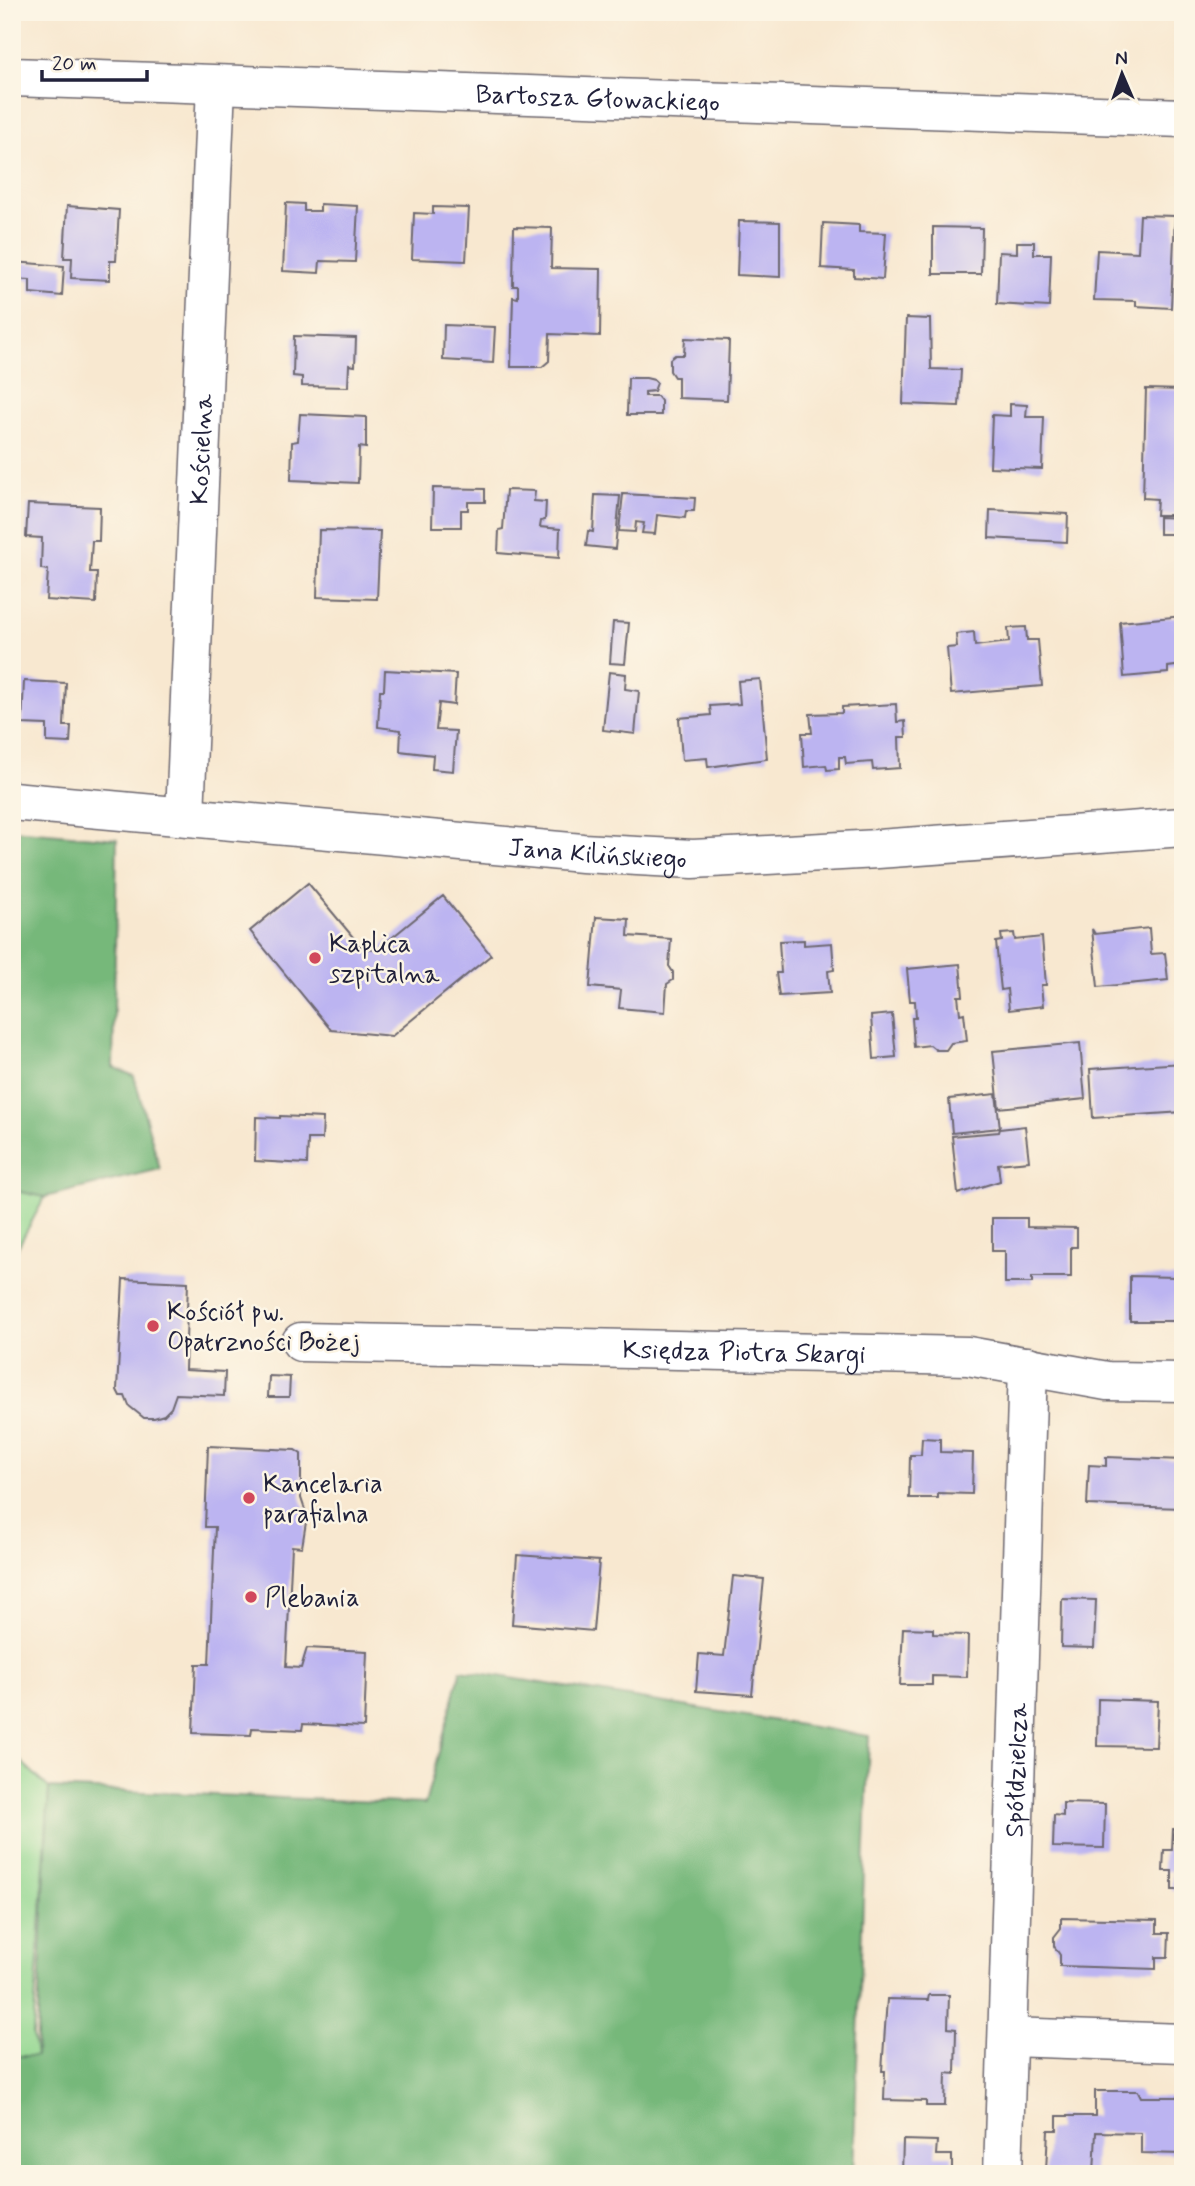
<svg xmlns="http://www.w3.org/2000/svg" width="1195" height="2186" viewBox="0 0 1195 2186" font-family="Mynerve,sans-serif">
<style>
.green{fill:#93d790;stroke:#5a7c66;stroke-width:2}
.forest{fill:#76b87a;stroke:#4c6d5a;stroke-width:2}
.building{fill:#bcb4f1}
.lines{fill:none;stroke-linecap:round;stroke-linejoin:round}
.minor-casing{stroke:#6d676f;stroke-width:41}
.minor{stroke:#fff;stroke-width:38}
.poi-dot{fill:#d1495b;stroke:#fcf5e5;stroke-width:2.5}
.labels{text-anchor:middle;stroke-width:5;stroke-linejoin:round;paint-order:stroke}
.street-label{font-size:26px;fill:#22223b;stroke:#fcf5e5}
.poi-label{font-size:26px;fill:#22223b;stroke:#fcf5e5;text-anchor:start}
</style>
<rect width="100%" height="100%" fill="#fcf5e5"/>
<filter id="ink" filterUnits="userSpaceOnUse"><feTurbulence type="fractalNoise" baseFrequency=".0143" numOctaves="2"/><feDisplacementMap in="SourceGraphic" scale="14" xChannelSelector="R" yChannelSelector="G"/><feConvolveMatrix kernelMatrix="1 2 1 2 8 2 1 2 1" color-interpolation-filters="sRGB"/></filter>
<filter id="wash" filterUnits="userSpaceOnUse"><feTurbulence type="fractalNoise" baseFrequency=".00686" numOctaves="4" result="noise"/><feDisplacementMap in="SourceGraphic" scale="28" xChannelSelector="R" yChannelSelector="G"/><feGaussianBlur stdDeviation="1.57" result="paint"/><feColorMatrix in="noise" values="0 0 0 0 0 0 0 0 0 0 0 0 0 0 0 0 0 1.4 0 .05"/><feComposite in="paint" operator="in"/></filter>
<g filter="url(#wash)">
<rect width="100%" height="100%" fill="#f8e8d0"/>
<path class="green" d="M12,1190L45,1197L12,1258Z
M12,1753L49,1788L33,2035L36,2057L12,2056Z"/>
<path class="forest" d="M12,830L117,839L113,1067L134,1076L160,1169L45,1197L12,1190Z
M461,1670L869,1736L853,2174H12V2056H36L49,1788L425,1804Z"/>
<g id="blocks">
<path class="building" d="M286,203L304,204V211H320V204L358,206L355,262L320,261L319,273L283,271Z
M67,206L119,210L116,261H110V280L71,278L72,258H64Z
M433,207L469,208L466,261L412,259L414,213L433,214Z
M1140,215L1175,216L1171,308L1136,306V301L1094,300L1097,250L1138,252Z
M739,221L780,222V277L737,275Z
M823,223L859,225V232L886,233L883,279L854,277V270L821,268Z
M514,227L552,228L551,268L601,269L600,336L550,334L549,361L542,367H511L513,297L518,298V286H513Z
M933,227L982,228L981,274H933Z
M1017,242H1034V254H1051L1049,307L997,304L999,252L1017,253Z
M13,262L64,266L62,296L30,293V280L12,279Z
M906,318L930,319L931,369L961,370L959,406L903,404Z
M444,325L495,327L493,363L443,360Z
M294,336L356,338L355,366L349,365L348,387L302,386V377L293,376Z
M685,338L729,340L727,400L678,398V377H674L670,371V359L675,355H684Z
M628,378H646L654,380L657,383L654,391L645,392V396H657L661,401V415H627Z
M1146,389L1183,390V515H1156L1157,499L1143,498Z
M1010,404L1027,405L1026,417H1044L1042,469L990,467L992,415L1010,416Z
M300,414L366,417V448L359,447L358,483L291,480L292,442L298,441Z
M433,488L485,489V502H468V510H461V527H432Z
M506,490L535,491L534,501L546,502L545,520L541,521L540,527L560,529L559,558L498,553L499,530L503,529Z
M623,494L695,498L694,511H686L685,518L657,515L655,534L642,533L644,523L636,522L635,532L619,531Z
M595,495L620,496L615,549L586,546L588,531L593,532Z
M28,504L100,507L99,541H92L90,572H97L96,603L46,600L48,570L41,569L42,538L26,537Z
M990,510L1068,514L1067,542L989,538Z
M1159,517L1183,518V534H1159Z
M319,530L380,531L377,599L317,597Z
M12,616L17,617V643L12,642Z
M1183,616V665L1168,667V673L1124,677L1120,622Z
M613,622L629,623L625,664L610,663Z
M1026,627L1027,640H1038L1042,686L951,694L947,648L957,647L956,634L974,632L975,646L1009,642L1008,628Z
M385,670L456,674L454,705L439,703L436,730L456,731L453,771L432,769L433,755L400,751L401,730L378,727L380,690H384Z
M609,672L626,674L625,689L639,691L635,734L603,730Z
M760,679L767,759L708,767L707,758L682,760L679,718L711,715L710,706L740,704L738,681Z
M24,681L66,683L64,726H71L70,743L47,742V725L22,724Z
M896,704L897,722L905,721L906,737H899L900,768L873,770L872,762L846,764L845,757H839V769L827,770L826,765L804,767L802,733H812L810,714L842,713V707Z
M308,883L362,948L378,949L443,896L491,955L392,1036L331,1030L250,931Z
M596,917L629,919L628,936L671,939L669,966L673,972V980L667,984L665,1012L619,1008L621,990L590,987Z
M1149,928L1151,954L1165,953L1168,980L1098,987L1092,929L1095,934Z
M1014,933L1015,940L1042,937L1046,985H1041L1043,1006L1009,1010L1007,989L1001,990L996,942L1002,941L1001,934Z
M804,940V945L832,943L834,970L828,971L830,993L779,996L776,973H781L779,941Z
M960,964L963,996H958L960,1014L964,1013L967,1041L951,1043L946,1050H936L930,1045L914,1047L912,1018H916L915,1001H910L907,969Z
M892,1014L896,1057L874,1059L871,1016Z
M1080,1043L1085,1099L999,1108L993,1051Z
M1183,1063V1112L1093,1118L1090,1069Z
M996,1094L1000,1128L952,1133L949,1099Z
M280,1116L323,1118L322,1139H308L307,1164L255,1161L256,1117L280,1118Z
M1025,1126L1029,1161L998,1164L1000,1181L958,1194L952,1136L999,1132L1000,1129Z
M992,1218H1027V1227L1077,1228V1247H1071V1277H1032V1283H1005V1251H992Z
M1130,1276L1177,1277V1321H1130Z
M123,1279L188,1282L185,1370L225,1372L224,1396L176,1394L171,1408L164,1415L154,1418H144L129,1406L125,1396H120L117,1390Z
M269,1376L290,1377L289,1397H268Z
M922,1438L940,1439V1452L973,1453L972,1494L938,1493V1498H909L910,1455H921Z
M208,1446L295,1450L301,1454V1498L307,1516L302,1547L292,1546L286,1667L301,1668L307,1648L367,1651L364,1727L303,1724L302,1730L252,1728L251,1735L193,1733L196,1664H209L215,1527H205Z
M1106,1457L1183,1460V1508L1087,1505L1089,1465L1106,1466Z
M517,1555L599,1561L593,1631L512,1624Z
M733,1576L764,1579L752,1695L696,1691L699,1654L724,1656Z
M1062,1599L1096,1600L1094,1648L1061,1647Z
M903,1628L933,1629V1634L968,1635L967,1677L932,1676V1685H900Z
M1098,1699L1158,1701L1156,1747L1097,1746Z
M1063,1803L1105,1804L1104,1848L1053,1847L1054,1815L1063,1816Z
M1173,1829H1183V1890H1172V1871H1163L1164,1850H1172Z
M1061,1918L1157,1920V1933H1169L1168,1957H1156V1969L1060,1966V1955L1054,1946V1937L1061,1928Z
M929,1995H949L948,2028L956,2029L955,2074L946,2073L945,2106H926V2101L884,2100L885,2071H882L887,1999L928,2000Z
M1095,2091H1138L1141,2097H1183V2154L1141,2153V2133L1096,2132L1094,2174L1046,2171L1048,2130H1057V2116H1095Z
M903,2140L937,2141L936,2155H952V2174H902Z"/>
</g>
</g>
<g filter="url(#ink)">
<use href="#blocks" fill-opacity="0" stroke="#6d676f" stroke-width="2"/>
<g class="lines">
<defs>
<g id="minor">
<path id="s1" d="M12,77L1183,118"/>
<path id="s2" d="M12,801L582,853L693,859L878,849L1183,827"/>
<path id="s3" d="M185,815L216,85"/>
<path id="s4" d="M301,1342L968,1356L1107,1381L1183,1382"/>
<path d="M1008,2037L1183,2043"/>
<path id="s5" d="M1003,2174L1028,1366"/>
</g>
</defs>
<use href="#minor" class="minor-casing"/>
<use href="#minor" class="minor"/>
</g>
</g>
<g class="poi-dot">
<circle cx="315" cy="958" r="7"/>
<circle cx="153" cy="1326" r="7"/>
<circle cx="249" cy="1498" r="7"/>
<circle cx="251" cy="1597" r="7"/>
</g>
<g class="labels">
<g class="street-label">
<text dy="9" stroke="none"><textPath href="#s1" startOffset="586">Bartosza Głowackiego</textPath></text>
<text dy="9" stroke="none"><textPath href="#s3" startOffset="366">Kościelna</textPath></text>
<text dy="9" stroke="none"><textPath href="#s2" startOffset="588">Jana Kilińskiego</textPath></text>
<text dy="9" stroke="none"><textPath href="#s4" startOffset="443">Księdza Piotra Skargi</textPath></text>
<text dy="9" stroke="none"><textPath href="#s5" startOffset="404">Spółdzielcza</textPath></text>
</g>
<g class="poi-label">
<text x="329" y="952">Kaplica<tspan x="329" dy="30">szpitalna</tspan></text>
<text x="167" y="1320">Kościół pw.<tspan x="167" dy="30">Opatrzności Bożej</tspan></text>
<text x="263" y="1492">Kancelaria<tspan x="263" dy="30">parafialna</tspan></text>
<text x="265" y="1606">Plebania</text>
</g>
</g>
<rect width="1195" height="2186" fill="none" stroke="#fcf5e5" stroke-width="42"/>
<g transform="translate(1122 74) rotate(358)" stroke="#fcf5e5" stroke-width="5" paint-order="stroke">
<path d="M0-5L12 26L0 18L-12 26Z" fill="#22223b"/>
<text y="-10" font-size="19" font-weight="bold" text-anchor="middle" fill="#22223b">N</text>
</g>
<path d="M42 70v10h105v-10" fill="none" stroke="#22223b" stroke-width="3.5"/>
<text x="52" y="70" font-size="21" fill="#22223b" stroke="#fcf5e5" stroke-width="5" paint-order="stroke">20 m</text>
</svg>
